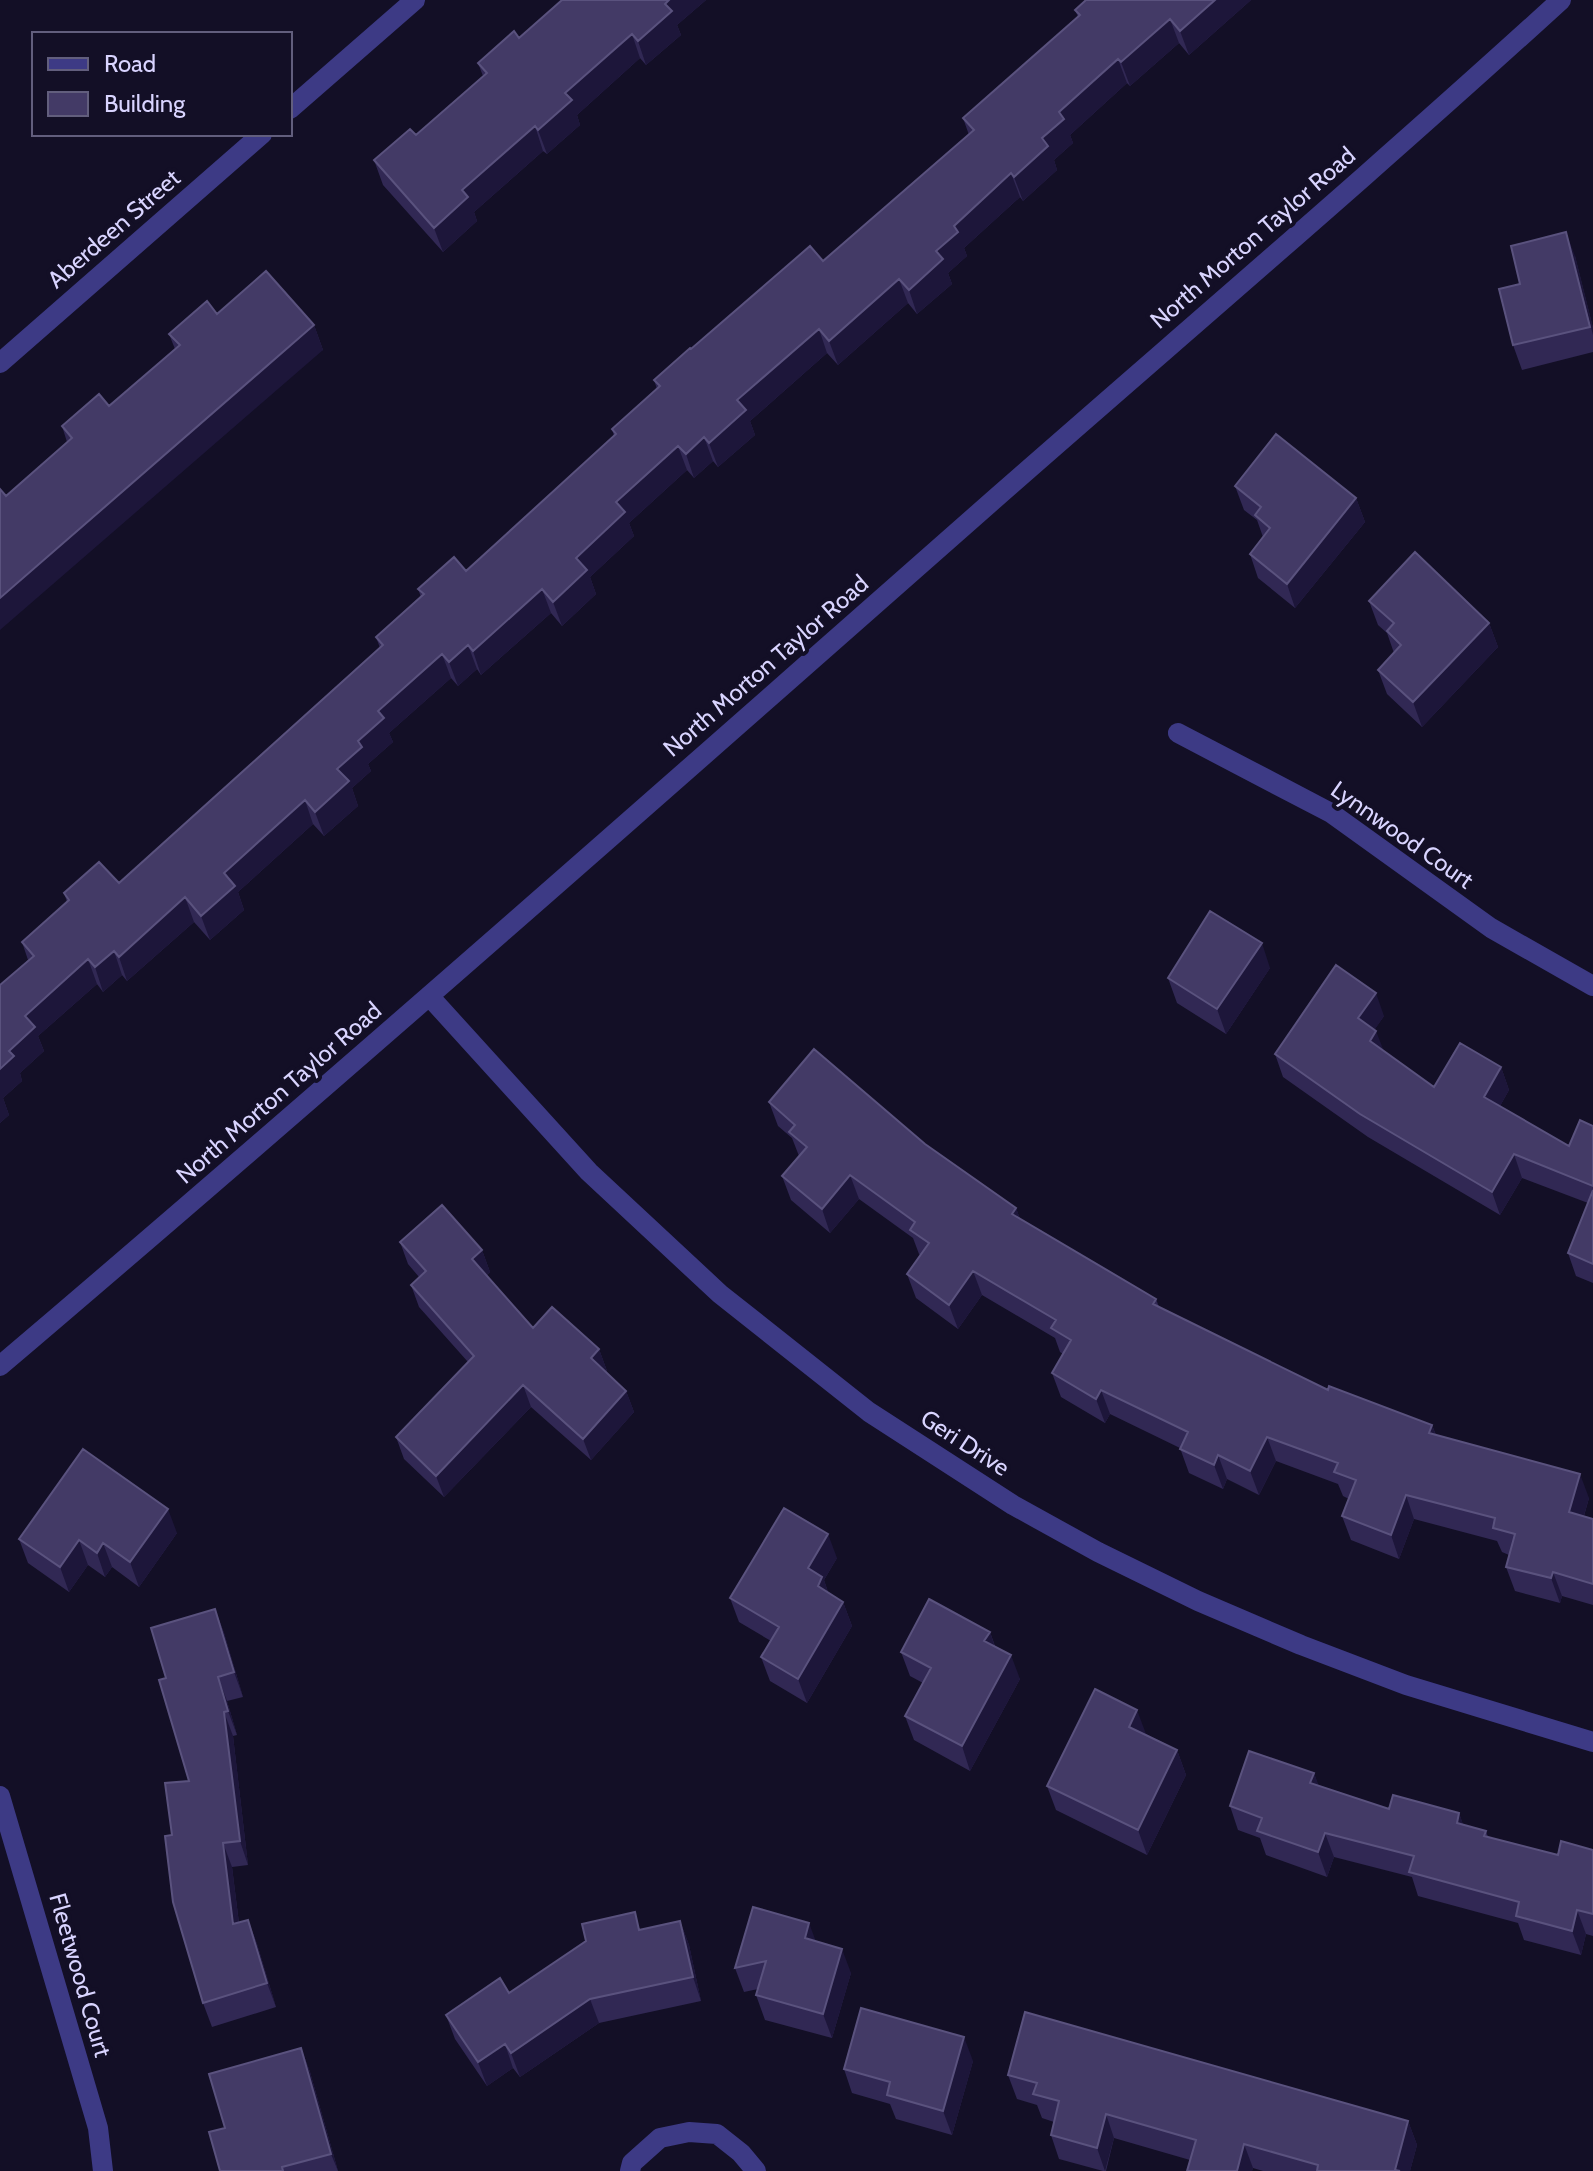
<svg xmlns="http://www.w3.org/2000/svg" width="1593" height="2171" viewBox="0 0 1593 2171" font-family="Cabin,sans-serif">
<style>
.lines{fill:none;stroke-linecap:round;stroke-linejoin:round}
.minor{stroke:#3d3a85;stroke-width:20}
.wall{fill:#312854}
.shaded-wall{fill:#1d163a}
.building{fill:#433a66;stroke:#5a527e;stroke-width:2}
.labels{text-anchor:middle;stroke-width:8;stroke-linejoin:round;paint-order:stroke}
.street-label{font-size:24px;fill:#d9d4ff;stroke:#130f26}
</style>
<rect width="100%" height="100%" fill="#130f26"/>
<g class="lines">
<path class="minor" d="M290,109L415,0
M0,363L262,134
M1178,733L1331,813L1491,928L1593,986
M430,997L589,1172L720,1294L869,1412L1013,1505L1098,1552L1198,1601L1301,1645L1406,1685L1593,1742
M0,1366C336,1080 667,788 998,496C1186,331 1376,169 1561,0
M0,1796L98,2128L103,2171
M630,2171L632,2163L660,2138L689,2132L717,2134L741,2153L756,2171"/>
</g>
<path class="wall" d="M562,0H706L677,25L681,35L646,65L640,58L577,115L580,125L547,154L543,151L474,212L477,221L443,252L383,185L374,160L416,135L483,76L478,63L519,38Z
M1251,0L1189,55L1179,43L1130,86L1127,83L1070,135L1073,143L1054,160L1057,170L1023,201L1020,197L964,248L967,256L948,273L952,284L917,314L908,303L838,365L827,353L750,421L755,435L718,467L713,461L694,478L687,470L629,523L634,536L590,577L596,594L562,626L551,613L481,675L477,669L458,686L451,678L389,733L393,742L368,764L371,771L352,788L358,806L324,836L313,824L238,892L244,910L210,940L194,922L127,981L122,975L103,992L97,984L38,1036L44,1051L20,1073L22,1081L3,1098L9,1115L0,1123V985L28,960L22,942L67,902L64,893L119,883L380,648L376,637L421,597L418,589L466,571L614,436L612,429L657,389L654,380L691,349L823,261L969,135L963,118L1078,17L1075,10Z
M1575,256L1593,328V352L1522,370L1513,345L1520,284Z
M217,314L314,325L323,350L6,496L67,442L62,426L109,406L175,349L169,334Z
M1235,486L1356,498L1365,522L1295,608L1258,578L1250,554L1263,537L1257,520L1244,510Z
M1369,601L1489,623L1498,647L1422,727L1387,694L1378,670L1394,653L1387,633L1378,625Z
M1270,968L1226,1034L1177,1003L1168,978Z
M1384,1016L1374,1030L1383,1051L1434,1087L1501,1067L1509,1090L1500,1106L1569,1146L1593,1126V1283L1576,1276L1568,1253L1588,1203L1522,1178L1500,1215L1368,1137L1283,1077L1275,1054Z
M769,1102L925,1144L1016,1208L1020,1219L1156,1299L1159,1307L1328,1390L1432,1425L1436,1435L1589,1498L1584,1516L1593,1519V1605L1562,1596L1560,1603L1515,1591L1506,1567L1509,1555L1502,1552L1497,1541L1414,1519L1399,1559L1351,1540L1342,1516L1349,1499L1343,1496L1338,1484L1276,1461L1259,1495L1227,1479L1223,1489L1189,1473L1180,1448L1110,1414L1105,1423L1061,1397L1052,1373L1063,1354L1060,1352L1055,1338L982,1295L958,1329L916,1298L907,1274L920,1255L919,1254L913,1238L859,1199L830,1233L791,1200L782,1176L799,1156L792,1138L778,1126Z
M400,1242L482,1250L490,1272L486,1276L533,1328L599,1349L607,1371L606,1372L626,1391L634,1412L591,1460L531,1407L444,1497L404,1459L396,1437L468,1362L419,1307L411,1285L419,1277L408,1264Z
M177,1533L139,1587L112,1567L105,1577L88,1565L69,1592L28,1563L19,1539Z
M837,1558L824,1580L828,1592L843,1602L852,1626L807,1703L770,1681L761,1657L771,1641L739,1622L730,1598Z
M215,1609L224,1633L243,1697L227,1701L237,1735L233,1736L248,1865L232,1867L239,1923L248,1920L257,1944L276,2007L212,2027L203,2003L172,1835L189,1781Z
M990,1632L995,1646L1020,1679L970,1771L914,1740L905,1716L923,1683L910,1676L901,1652Z
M1146,1734L1177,1750L1186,1775L1147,1855L1056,1810L1047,1786Z
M1314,1773L1318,1785L1389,1809L1459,1813L1463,1825L1486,1831L1488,1837L1558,1855L1593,1850V1936L1586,1934L1581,1955L1524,1940L1518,1923L1418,1896L1412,1877L1334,1857L1327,1877L1266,1855L1260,1838L1238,1830L1230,1806Z
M680,1921L689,1945L701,2001L599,2023L520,2077L513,2068L487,2086L455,2039L446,2015L509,1993L642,1930Z
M815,1941L851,1973L832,2038L765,2020L756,1995L758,1989L744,1992L735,1968Z
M301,2048L310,2072L338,2171H220Z
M973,2061L952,2135L896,2119L890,2104L852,2093L844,2069Z
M1008,2075L1408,2121L1417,2145L1410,2171H1263L1253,2168L1252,2171H1187L1190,2160L1114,2138L1106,2171H1103L1059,2159L1051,2135L1054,2122L1042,2118L1037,2105L1017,2099Z"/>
<path class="shaded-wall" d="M669,0H706L677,25L681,35L646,65L638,41L665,4Z
M1215,0H1251L1189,55L1180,31Z
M1170,19L1179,43L1130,86L1121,62Z
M632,34L640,58L577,115L580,125L547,154L538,130L565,93Z
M1118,59L1127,83L1070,135L1073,143L1054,160L1057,170L1023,201L1014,177L1042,138L1059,112Z
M535,126L543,151L474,212L477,221L443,252L434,228L462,190Z
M1011,173L1020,197L964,248L967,256L948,273L952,284L917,314L909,290L954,226Z
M1566,232L1575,256L1593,328V335Z
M899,279L908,303L838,365L829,341Z
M314,325L323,350L0,630V598Z
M819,329L827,353L750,421L755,435L718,467L709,443L737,400Z
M704,437L713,461L694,478L686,454Z
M678,446L687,470L629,523L634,536L590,577L596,594L562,626L553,602L576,558L616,502Z
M1356,498L1365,522L1295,608L1287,584Z
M542,589L551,613L481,675L473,651Z
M1489,623L1498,647L1422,727L1413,702Z
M468,645L477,669L458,686L449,662Z
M442,654L451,678L389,733L393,742L368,764L371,771L352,788L358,806L324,836L315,812L337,769L378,711Z
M305,800L313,824L238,892L244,910L210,940L201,916L224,873Z
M185,897L194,922L127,981L119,957Z
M1262,943L1270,968L1226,1034L1217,1009Z
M114,951L122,975L103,992L95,967Z
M88,959L97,984L38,1036L44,1051L20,1073L22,1081L3,1098L9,1115L0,1123V1069L25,1016Z
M1376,993L1384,1016L1367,1041L1358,1018Z
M1376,1031L1385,1054L1370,1041Z
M1501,1067L1509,1090L1492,1120L1484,1097Z
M1514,1154L1522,1178L1500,1215L1492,1192Z
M850,1175L859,1199L830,1233L822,1209Z
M1016,1208L1025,1232L1012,1214Z
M482,1250L490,1272L480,1281L472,1259Z
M973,1271L982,1295L958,1329L949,1305Z
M599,1349L607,1371L599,1380L591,1358Z
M523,1385L531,1407L444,1497L436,1476Z
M1101,1390L1110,1414L1105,1423L1096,1399Z
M626,1391L634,1412L591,1460L583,1439Z
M1432,1425L1441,1449L1429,1433Z
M1267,1437L1276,1461L1259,1495L1250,1471Z
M1218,1455L1227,1479L1223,1489L1214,1465Z
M1580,1474L1589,1498L1578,1536L1569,1512Z
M1406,1495L1414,1519L1399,1559L1391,1535Z
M168,1509L177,1533L139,1587L130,1562Z
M828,1534L837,1558L824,1580L831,1601L827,1610L808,1568Z
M79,1540L88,1565L69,1592L60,1567Z
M103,1543L112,1567L105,1577L97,1553Z
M1553,1572L1562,1596L1560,1603L1551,1578Z
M843,1602L852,1626L807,1703L798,1679Z
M215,1609L224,1633L243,1697L234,1672Z
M990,1632L998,1656L984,1641Z
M1011,1655L1020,1679L970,1771L962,1746Z
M218,1677L227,1701L237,1735L228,1711Z
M1137,1710L1146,1734L1138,1751L1129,1727Z
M224,1712L233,1736L248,1865L240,1841Z
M1177,1750L1186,1775L1147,1855L1138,1830Z
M1314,1773L1323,1797L1310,1783Z
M1459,1813L1468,1838L1457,1823Z
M1325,1833L1334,1857L1327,1877L1318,1852Z
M223,1843L232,1867L242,1948L233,1924Z
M1577,1910L1586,1934L1581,1955L1572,1931Z
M248,1920L257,1944L276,2007L267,1983Z
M680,1921L689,1945L701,2001L693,1977Z
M809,1923L818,1947L805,1938Z
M842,1949L851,1973L832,2038L823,2014Z
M590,1999L599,2023L520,2077L511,2053Z
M964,2037L973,2061L952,2135L943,2111Z
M505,2044L513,2068L487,2086L478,2062Z
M301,2048L310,2072L338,2171L331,2154Z
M1106,2114L1114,2138L1105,2171L1097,2148Z
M1408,2121L1417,2145L1410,2171H1395Z
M1244,2144L1253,2168L1252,2171H1237Z"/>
<path class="building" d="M562,0H669L665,4L672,11L638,41L632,34L565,93L572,100L538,130L535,126L462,190L468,197L434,228L374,160L410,129L416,135L487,73L478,63L514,31L519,38Z
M1086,0H1215L1180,31L1170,19L1121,62L1118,59L1059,112L1064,119L1042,138L1048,146L1014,177L1011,173L954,226L958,232L936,251L943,259L909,290L899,279L829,341L819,329L737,400L746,410L709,443L704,437L686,454L678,446L616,502L625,512L576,558L587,570L553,602L542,589L473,651L468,645L449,662L442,654L378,711L384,718L358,741L362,747L337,769L349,781L315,812L305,800L224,873L235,886L201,916L185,897L119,957L114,951L95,967L88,959L25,1016L35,1027L9,1051L14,1056L0,1069V985L34,956L22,942L69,900L64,893L99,862L119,883L383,645L376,637L424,594L418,589L454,557L466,571L616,434L612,429L660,386L654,380L690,348L691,349L810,246L823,261L974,130L963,118L1080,15L1075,10Z
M1566,232L1590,327L1513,345L1499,289L1520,284L1511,246Z
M266,271L314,325L0,598V489L6,496L72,438L62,426L99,394L109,406L180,345L169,334L207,301L217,314Z
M1276,434L1356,498L1287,584L1250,554L1270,528L1255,515L1261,507L1235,486Z
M1415,552L1489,623L1413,702L1378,670L1401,645L1387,631L1394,623L1369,601Z
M1210,911L1262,943L1217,1009L1168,978Z
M1336,965L1376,993L1358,1018L1376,1031L1370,1041L1434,1087L1460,1043L1501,1067L1484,1097L1569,1146L1580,1120L1593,1126V1186L1514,1154L1492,1192L1360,1114L1275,1054Z
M814,1049L925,1144L1016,1208L1012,1214L1156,1299L1153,1304L1328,1390L1329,1386L1432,1425L1429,1433L1580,1474L1569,1512L1593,1519V1584L1553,1572L1551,1578L1506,1567L1515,1534L1493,1528L1495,1518L1406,1495L1391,1535L1342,1516L1356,1480L1334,1472L1338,1463L1267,1437L1250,1471L1218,1455L1214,1465L1180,1449L1188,1432L1101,1390L1096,1399L1052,1373L1071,1340L1051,1328L1056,1320L973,1271L949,1305L907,1274L929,1243L910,1230L915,1222L850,1175L822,1209L782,1176L807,1147L789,1132L795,1125L769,1102Z
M1593,1190V1264L1568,1253Z
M442,1205L482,1250L472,1259L533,1328L552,1307L599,1349L591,1358L626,1391L583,1439L523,1385L436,1476L396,1437L474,1356L411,1285L426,1271L400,1242Z
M83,1449L168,1509L130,1562L103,1543L97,1553L79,1540L60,1567L19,1539Z
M784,1508L828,1534L808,1568L822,1577L818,1586L843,1602L798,1679L761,1657L779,1627L730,1598Z
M929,1599L990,1632L984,1641L1011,1655L962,1746L905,1716L931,1668L901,1652Z
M215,1609L234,1672L218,1677L228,1711L224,1712L240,1841L223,1843L233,1924L248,1920L267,1983L203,2003L173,1902L165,1836L172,1835L165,1783L189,1781L159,1680L166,1678L151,1628Z
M1095,1689L1137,1710L1129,1727L1177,1750L1138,1830L1047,1786Z
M1249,1751L1314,1773L1310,1783L1389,1809L1393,1795L1459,1813L1457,1823L1486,1831L1484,1836L1558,1855L1561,1841L1593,1850V1914L1577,1910L1572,1931L1516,1916L1519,1902L1409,1872L1414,1856L1325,1833L1318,1852L1257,1831L1262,1818L1230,1806Z
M753,1907L809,1923L805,1938L842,1949L823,2014L756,1995L766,1961L735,1968Z
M635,1912L639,1930L680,1921L693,1977L590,1999L511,2053L505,2044L478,2062L446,2015L500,1978L509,1993L586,1941L582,1924Z
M861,2008L964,2037L943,2111L887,2095L890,2082L844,2069Z
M1025,2012L1408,2121L1395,2170L1400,2171H1317L1318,2165L1244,2144L1237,2171H1187L1196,2140L1106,2114L1097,2148L1051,2135L1059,2101L1033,2094L1037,2083L1008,2075Z
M301,2048L331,2154L282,2167L283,2171H220L209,2132L225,2128L209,2074Z"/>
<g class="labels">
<g class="street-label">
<text transform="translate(114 229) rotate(-41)" y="8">Aberdeen Street</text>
<text transform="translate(1253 238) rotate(-41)" y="8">North Morton Taylor Road</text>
<text transform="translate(766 666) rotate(-41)" y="8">North Morton Taylor Road</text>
<text transform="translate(1402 835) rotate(35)" y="8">Lynnwood Court</text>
<text transform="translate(279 1093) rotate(-41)" y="8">North Morton Taylor Road</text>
<text transform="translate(965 1443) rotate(33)" y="8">Geri Drive</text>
<text transform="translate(80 1975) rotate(74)" y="8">Fleetwood Court</text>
</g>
</g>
<rect x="32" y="32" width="260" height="104" fill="#130f26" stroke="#625e7d" stroke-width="2"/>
<rect x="48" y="58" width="40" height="12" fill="#3d3a85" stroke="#625e7d" stroke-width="2"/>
<text x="104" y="72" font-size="24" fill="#d9d4ff">Road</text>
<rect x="48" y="92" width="40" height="24" fill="#433a66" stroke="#625e7d" stroke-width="2"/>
<text x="104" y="112" font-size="24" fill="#d9d4ff">Building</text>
</svg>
